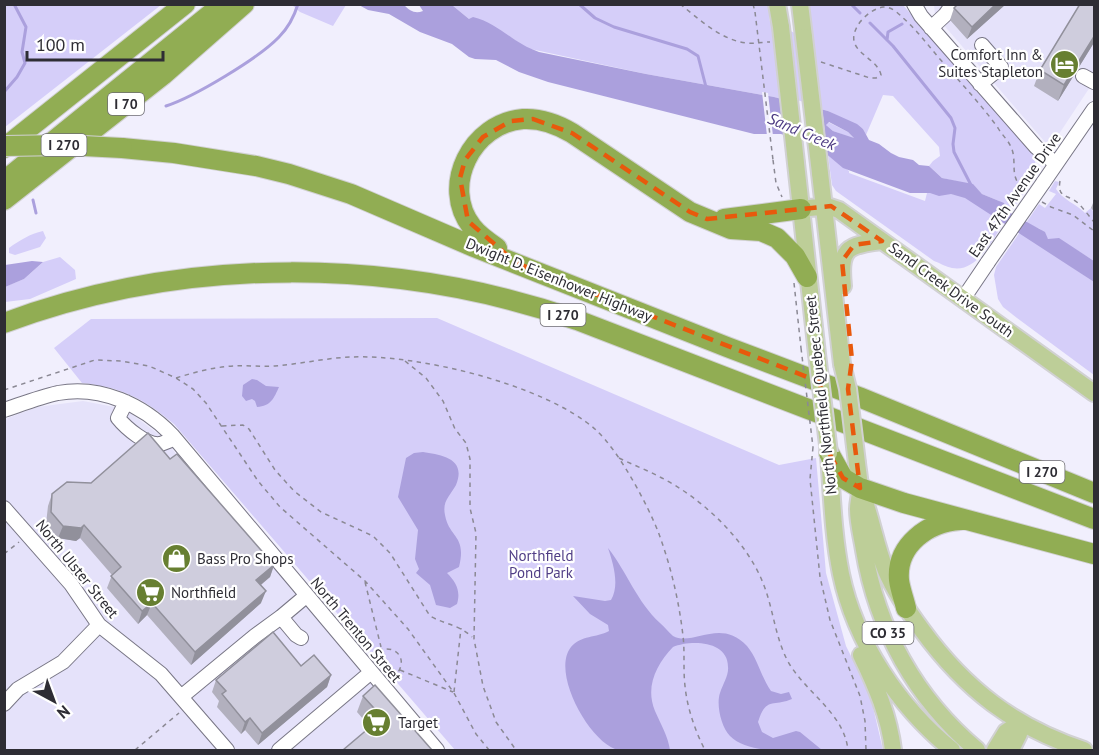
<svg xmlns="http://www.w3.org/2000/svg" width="1099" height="755" viewBox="0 0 1099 755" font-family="'PT Sans',sans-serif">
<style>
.built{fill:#e5e2fa}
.green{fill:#d5cef9}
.water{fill:#aba0dd;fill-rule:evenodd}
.pier{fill:#f1effd}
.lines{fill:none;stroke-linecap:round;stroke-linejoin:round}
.stream{stroke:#aba0dd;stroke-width:3}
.minor-casing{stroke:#787685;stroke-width:16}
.major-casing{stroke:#d1d1d2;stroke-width:20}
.highway-casing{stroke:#d1d1d2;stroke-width:22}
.path{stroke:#8b8994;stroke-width:1.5;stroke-dasharray:4.5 4.5;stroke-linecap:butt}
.minor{stroke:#fff;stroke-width:14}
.major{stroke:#bdce98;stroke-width:16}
.highway{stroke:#91ad53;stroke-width:20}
.minor-bridge-casing{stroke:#787685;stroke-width:16;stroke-linecap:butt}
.major-bridge-casing{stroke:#d1d1d2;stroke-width:20;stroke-linecap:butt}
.highway-bridge-casing{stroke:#d1d1d2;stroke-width:22;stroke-linecap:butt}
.path-bridge{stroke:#8b8994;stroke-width:1.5;stroke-dasharray:4.5 4.5;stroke-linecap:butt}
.minor-bridge{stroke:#fff;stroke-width:14}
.major-bridge{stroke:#bdce98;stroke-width:16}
.highway-bridge{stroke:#91ad53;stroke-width:20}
.wall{fill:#b2b0be}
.shaded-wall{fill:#91909b}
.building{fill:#cfcddd;stroke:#91909b;stroke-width:1.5}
.marked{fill:none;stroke:#e8590c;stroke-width:4.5;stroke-dasharray:12 8;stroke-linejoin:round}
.labels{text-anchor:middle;stroke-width:4.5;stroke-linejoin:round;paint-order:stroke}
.shield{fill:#fff;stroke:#6d6c71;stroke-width:1.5}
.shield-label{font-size:14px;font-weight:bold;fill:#2e2d34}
.poi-label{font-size:15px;fill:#2e2d34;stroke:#fff;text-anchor:start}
.street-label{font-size:15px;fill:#2e2d34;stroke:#fff}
.park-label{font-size:15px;fill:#503e86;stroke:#fff}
.water-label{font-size:16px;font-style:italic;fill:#4c3a82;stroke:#fff}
</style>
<rect width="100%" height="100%" fill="#f1effd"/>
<path class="built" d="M934,5H1094V81L1053,143L1045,142L935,15Z
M83,401L125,409L161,436L430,750H5V419L37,407Z"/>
<path class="green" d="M5,4H161V5L5,127Z
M292,5H346L333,26L300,12Z
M452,5H768L770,22L813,41L809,5H903L1032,152L1038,172L1010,213L999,201L982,194L973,185L942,178L929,166L933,161L940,156L939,147L893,96L883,95L866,135L863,129L828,111L774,97L646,74L526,48L512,38L469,19Z
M828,122L848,132L855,139L833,131L826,125Z
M828,155L849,171V173L925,201L927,193C935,193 944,193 952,194C970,195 989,213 1004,222C993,239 977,273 952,268C946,267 940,263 934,261L836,191L832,185Z
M1055,181L1059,182L1056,189C1062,199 1076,204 1085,213L1091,208L1094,213V261L1059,239H1048L1040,229L1026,223L1039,204L1045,208L1056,194L1049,191Z
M43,231L46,238L40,247L15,255L9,253V248C20,240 30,234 43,231Z
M1020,232L1094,282V375L1017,318L1003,307L998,299L994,275L996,267Z
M60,257L75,270L76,279L30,299L5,302L4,287L24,279L43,262Z
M437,318L779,465L816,458L826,573L846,646L870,694L883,750H455L174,424C144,399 122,387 82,383L54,348L91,319Z"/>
<path class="water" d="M359,5H404C410,11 415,14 423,11L419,5H452L469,19L473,17C498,23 514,44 539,52L646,74L774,97L828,111L857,124L863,129L869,140L879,144L891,153L899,157L913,160L919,165L929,166L942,178L973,184L982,194L1004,203L1007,211L1045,232L1048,239L1059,238L1094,261V282L965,198L951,194L939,196L930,193H910L843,168L824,152L809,143L781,134H754L548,82L519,72L496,60L475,59L469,57L452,44L420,32L389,14L368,10ZM829,122L848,132L854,138L833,131L826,125Z
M32,261L43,262L24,279L5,287V265Z
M252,379L257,380L266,386L279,387C274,398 271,406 257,407L255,401L252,399L246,401L242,396L243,385Z
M423,452C441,455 467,458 456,485C450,496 442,501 445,515C449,538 467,535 459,567L447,573C456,582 461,591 457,604L450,608L436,605L430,585L416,573L419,569L415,559L418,530L398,497L406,458L414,453Z
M608,548C627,572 637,602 660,623C665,627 668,632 673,636C693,647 720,617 747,646C758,659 761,677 771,691L781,694L789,692L792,699C774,707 766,696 758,722L762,732L773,738L796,731L800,732L822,750C796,751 749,755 730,736C721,727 716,704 720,693C723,684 729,675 728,667C728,640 690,640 673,647C656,665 645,687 655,711C661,725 668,736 670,750C653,751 631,754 615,749C588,739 551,672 571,647C581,635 596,638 609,631L608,625L590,614L573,596L605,601L611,600C620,585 613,563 608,548Z"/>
<path class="pier" d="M762,92L768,93L773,136H767Z
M779,95L822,107L828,160L808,146L784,138Z"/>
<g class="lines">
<path class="stream" d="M579,4L595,18L614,27L687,49L698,56L706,87
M851,4L860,13
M870,23L893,46L951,118L955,128L953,144L954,152L972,187
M887,40L888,32L902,24
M4,92L17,77L25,63L22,52L26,27L14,4
M166,106C194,97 259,58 279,37C288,28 294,17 298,4
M33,200L36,213"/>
<defs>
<path id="minor" d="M914,4L921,16L1036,147L1056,164
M931,28L945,15L953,4
M1083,76L1094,82
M980,84L1001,67L982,45
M1043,183L1094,109
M963,299L988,262
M126,402L118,418C126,428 147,446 160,444C165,443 170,440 174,439
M4,410C22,404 40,397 58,393C101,385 143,405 172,435L437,750
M4,508L71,584L99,625L161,674L227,750
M301,638L296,635L281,617L306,596
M181,697L255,636L281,617
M4,704L18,689L63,662L99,625
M279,750L370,673"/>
<path id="major" d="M777,4L781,27
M800,4L804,37
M796,163L817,354
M820,173L842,364
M801,209L827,206L839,210L1094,393
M843,286C839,248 847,245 882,241
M829,455C832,495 833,535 841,574C855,642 899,707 952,750
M857,463C858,472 860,482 860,491C860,497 858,503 858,509C858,523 862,537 864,550C877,629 916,699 977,750
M860,488C871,515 875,544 886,571C895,592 908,611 922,630C965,689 1014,727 1084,750
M861,655C876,686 889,716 893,750
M995,750L1006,732L1019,723
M1011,750L1019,734V723"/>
<path id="highway" d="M4,148L185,4
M122,148L174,153L256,166L289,174L351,194L474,247L727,347L859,397L1094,493
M4,181L223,4
M4,200L163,75L244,4
M724,219L801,209
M497,248C488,242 479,236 472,227C440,186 472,123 523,119C541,118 557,124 572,133L690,212L731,229L761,231L777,238L795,256L807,277
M4,323C187,255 394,257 577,320L1094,519
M829,453L843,478L860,488L904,503L1094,554
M906,608C904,599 900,589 899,580C896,545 928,522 960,520"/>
</defs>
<use href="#minor" class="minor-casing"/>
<use href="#major" class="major-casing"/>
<use href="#highway" class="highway-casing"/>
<path class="path" d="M680,4C699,19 721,40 746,43C754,44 761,42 770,42
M753,4L755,12
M821,62L870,78H876L881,75C877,55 839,52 860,22C866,15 873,9 883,7C890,6 897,12 902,17C916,29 927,44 939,58C959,81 980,103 998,128C1002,135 1008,140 1011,147C1018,162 1008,177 1024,189
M773,160L776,183L782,197
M1060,181C1057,198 1067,194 1078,203C1084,209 1089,216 1094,222
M1042,202L1051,207L1073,215L1094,231
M794,283L801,348
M405,361L426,378L443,401L455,429L466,443L470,459V508L476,533L474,639L483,686L496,722L516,750
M176,378C195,372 214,367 234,366C247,365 261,367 275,366C300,364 326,358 351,357C418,354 546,385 596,430C619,451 648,505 659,534C671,567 679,601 683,636C685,652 683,669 685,686C687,707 695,731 705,750
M4,390L95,360L121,361L149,366L176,378L193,389L206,403L258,481L280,507L365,581L408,629L454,693L476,734L489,750
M222,426L243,425L249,429L275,470L294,491L321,512L373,536L390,553L430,616C446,625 458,624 472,637
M813,447L810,479L820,577L830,620L860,696L865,721L866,750
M619,458C633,465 647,470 660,477C702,498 746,540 763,583C774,610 775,640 790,665C809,695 844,714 848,750
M4,554L19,542
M365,582L381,647
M370,655C393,638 414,660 392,679
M400,670L453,692
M454,692L461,628
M135,750L179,713"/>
<use href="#minor" class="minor"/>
<use href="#major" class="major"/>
<use href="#highway" class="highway"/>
<defs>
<path id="minor-bridge" d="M988,262L1043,183"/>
<path id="major-bridge" d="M781,27L796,163
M804,37L820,173
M817,354L829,453
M842,364L848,389L857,463"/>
<path id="highway-bridge" d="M4,146L64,145L122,148"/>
</defs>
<use href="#minor-bridge" class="minor-bridge-casing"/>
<use href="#major-bridge" class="major-bridge-casing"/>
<use href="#highway-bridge" class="highway-bridge-casing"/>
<path class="path-bridge" d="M755,12L773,160
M801,348L813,447"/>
<use href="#minor-bridge" class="minor-bridge"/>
<use href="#major-bridge" class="major-bridge"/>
<use href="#highway-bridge" class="highway-bridge"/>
</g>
<path class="wall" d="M958,4H1006L967,39L950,20L954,8Z
M1095,4V41L1058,101L1034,86L1040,70Z
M1095,198V213L1091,208Z
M170,459L274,565L270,577L261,585V603L191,665L147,615L138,624L107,588L112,575L80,538L76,541L58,538L46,524L48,506L52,494L91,483Z
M301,666L331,675L327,687L258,745L245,730L241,734L217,707L219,701L212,692L216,680Z
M363,696L432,750L370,727L357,712Z"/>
<path class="shaded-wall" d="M996,4H1006L967,39L972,27Z
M1095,35V41L1058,101L1064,85Z
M84,525L80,538L76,541L58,538L63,526Z
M274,565L270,577L252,592L256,580Z
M266,591L261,603L191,665L195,652Z
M152,603L147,615L138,624L142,611Z
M331,675L327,687L258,745L262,733Z
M250,718L245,730L241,734L245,722Z"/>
<path class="building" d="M958,4H996L972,27L954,8Z
M1080,4H1095V35L1064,85L1040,70Z
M148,433L170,459L177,454L274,565L256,580L266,591L195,652L152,603L142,611L111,576L121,567L84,525L81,528L63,526L51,512L52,494L67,482L91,483Z
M273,632L301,666L314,655L331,675L262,733L250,718L245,722L222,694L226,691L216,680Z
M375,685L432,750H343L382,717L363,696Z"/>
<path class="marked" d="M533,119L572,133L690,212L707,219L831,206L882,241L854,245L842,261L852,360L848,389L860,488L843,478L829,453L820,382L516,263L468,221L460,178L465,160L483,137L511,121Z"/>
<defs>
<symbol id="hotel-disc" viewBox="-11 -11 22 22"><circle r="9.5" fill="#677f31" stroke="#fff"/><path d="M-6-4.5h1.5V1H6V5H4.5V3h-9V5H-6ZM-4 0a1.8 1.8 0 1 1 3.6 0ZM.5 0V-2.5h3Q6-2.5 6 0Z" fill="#fff"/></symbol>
<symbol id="shop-disc" viewBox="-11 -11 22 22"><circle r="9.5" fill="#677f31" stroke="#fff"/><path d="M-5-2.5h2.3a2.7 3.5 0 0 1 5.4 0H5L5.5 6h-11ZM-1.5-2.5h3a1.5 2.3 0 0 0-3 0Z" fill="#fff"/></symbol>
<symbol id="supermarket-disc" viewBox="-11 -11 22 22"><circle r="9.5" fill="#677f31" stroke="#fff"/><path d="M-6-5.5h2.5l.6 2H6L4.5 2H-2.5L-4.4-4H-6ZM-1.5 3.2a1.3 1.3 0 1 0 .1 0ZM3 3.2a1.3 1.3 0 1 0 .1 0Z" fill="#fff"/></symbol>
</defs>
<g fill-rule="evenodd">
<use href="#hotel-disc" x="1048" y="48" width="33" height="33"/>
<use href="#shop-disc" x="160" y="542" width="33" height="33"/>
<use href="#supermarket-disc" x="134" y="576" width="33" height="33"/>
<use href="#supermarket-disc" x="360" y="706" width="33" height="33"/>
</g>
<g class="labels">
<g class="shield">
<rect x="108" y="93" width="36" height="22" rx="4.5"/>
<rect x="41.5" y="134" width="45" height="22" rx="4.5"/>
<rect x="540.5" y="304" width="45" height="22" rx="4.5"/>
<rect x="1019.5" y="461" width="45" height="22" rx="4.5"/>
<rect x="862.5" y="622" width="51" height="22" rx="4.5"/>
</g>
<g class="shield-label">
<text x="126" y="109">I 70</text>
<text x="64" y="150">I 270</text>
<text x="563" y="320">I 270</text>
<text x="1042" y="477">I 270</text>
<text x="888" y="638">CO 35</text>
</g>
<g class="poi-label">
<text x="1043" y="60" text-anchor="end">Comfort Inn &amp;<tspan x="1043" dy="17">Suites Stapleton</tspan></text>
<text x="197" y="564">Bass Pro Shops</text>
<text x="171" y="598">Northfield</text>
<text x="398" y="728">Target</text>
</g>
<g class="street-label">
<text transform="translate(1015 195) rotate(-55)" y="5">East 47th Avenue Drive</text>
<text transform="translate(559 280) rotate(22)" y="5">Dwight D. Eisenhower Highway</text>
<text transform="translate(951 290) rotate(36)" y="5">Sand Creek Drive South</text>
<text transform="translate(821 395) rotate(-96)" y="5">North Northfield Quebec Street</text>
<text transform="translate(77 569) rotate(51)" y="5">North Ulster Street</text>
<text transform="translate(356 630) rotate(50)" y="5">North Trenton Street</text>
</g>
<g class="park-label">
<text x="541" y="561">Northfield<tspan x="541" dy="17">Pond Park</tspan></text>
</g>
<g class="water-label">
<text transform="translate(802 131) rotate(23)" y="6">Sand Creek</text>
</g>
</g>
<rect width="1099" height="755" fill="none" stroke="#2e2d34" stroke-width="12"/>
<g transform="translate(54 701) rotate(139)" stroke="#ffffff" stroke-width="4.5" paint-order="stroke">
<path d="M0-4.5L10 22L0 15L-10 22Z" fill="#2e2d34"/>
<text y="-9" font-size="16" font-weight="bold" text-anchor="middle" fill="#2e2d34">N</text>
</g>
<path d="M27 51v9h136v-9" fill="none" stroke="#2e2d34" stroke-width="3"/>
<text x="36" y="51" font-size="18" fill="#2e2d34" stroke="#ffffff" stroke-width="4.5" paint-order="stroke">100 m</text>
</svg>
